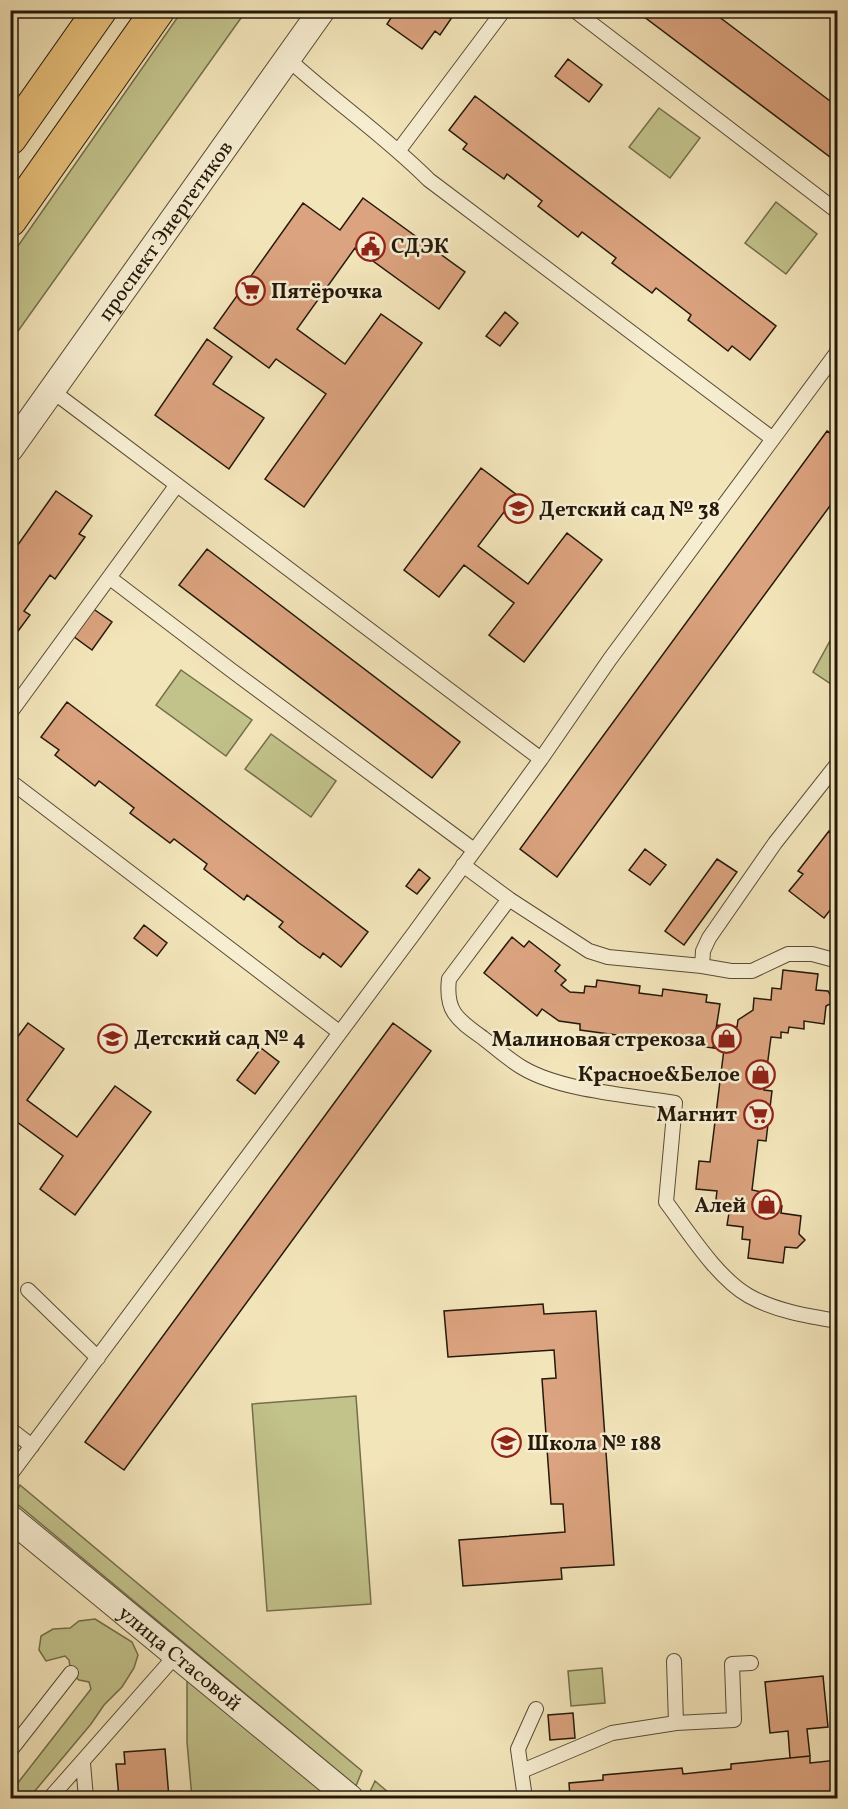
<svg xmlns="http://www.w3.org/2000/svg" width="848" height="1809" viewBox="0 0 848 1809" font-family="Vollkorn,serif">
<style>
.green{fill:#c2c28b;stroke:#736e4b;stroke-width:1.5}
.building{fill:#dba37f;stroke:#24190b;stroke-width:1.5}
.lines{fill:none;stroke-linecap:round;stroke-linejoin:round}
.lane-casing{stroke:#584c37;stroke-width:16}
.street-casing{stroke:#584c37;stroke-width:28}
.primary-casing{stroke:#24190b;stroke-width:35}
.lane{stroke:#f7eed2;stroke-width:14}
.street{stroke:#f7eed2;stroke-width:26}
.primary{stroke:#eac27d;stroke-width:33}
.labels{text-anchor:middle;stroke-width:5;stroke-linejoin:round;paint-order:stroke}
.street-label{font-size:21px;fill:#24190b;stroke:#f7eed2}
.poi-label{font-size:21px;font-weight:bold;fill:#24190b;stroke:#f7eed2;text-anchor:start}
</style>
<rect width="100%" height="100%" fill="#f3e5ba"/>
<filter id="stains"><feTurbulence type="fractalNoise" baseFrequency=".00333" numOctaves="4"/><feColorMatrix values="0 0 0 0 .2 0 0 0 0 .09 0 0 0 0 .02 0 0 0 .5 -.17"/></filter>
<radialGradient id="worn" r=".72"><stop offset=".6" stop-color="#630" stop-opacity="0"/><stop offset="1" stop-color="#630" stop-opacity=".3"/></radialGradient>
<path class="green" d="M182,11H246L11,341V256Z
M659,108L700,138L670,178L629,147Z
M776,202L817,234L786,274L745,243Z
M837,628V688L813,672Z
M181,670L252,720L226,756L156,705Z
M271,734L336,781L311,817L245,769Z
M356,1396L371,1604L267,1611L252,1404Z
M20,1485L362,1771L356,1786L16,1503V1493Z
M95,1619L132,1642L138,1655L134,1668L122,1687L104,1705L91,1724L29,1798H11L10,1793L91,1689L89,1682L79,1680L71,1673L69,1660L65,1656L46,1661L39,1650L41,1636L53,1629L70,1628L79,1621Z
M602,1668L605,1703L571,1706L568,1671Z
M187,1680L330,1798H192L187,1742Z
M375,1781L395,1798H371L368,1796Z"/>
<path class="building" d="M396,10H457L440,35L435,31L422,49L387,24Z
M635,10H710L838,107V163Z
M568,59L602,85L589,102L555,76Z
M475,96L776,326L750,360L732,346L728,351L688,320L691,315L656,288L652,293L612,263L616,258L582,232L578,237L538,206L542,201L507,174L504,179L463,149L467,144L449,130Z
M363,198L465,272L439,309L355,248L297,329L345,364L381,314L422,343L304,507L265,479L326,394L276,359L269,368L214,328L303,203L340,230Z
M505,312L518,323L500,346L486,336Z
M207,339L232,357L213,384L264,418L229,469L155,415Z
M827,431L838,438V495L557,877L520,849Z
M481,468L517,495L478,546L528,584L567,533L602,560L524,662L489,635L514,603L464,565L439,597L404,570Z
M56,491L92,516L79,534L85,537L55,579L50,575L24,611L30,615L10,642V556Z
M207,549L460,742L432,778L179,585Z
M92,608L112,622L92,650L73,636Z
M67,702L368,932L341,967L323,953L320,958L299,943L279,927L283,922L247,895L244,900L204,869L207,864L174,839L170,843L130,813L134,808L99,781L95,786L55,755L59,750L41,737Z
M838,830V900L824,918L789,891L803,874L798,871L829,831L834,834Z
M645,849L666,865L650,885L629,870Z
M717,859L737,872L684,945L665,931Z
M419,869L430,878L417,894L406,886Z
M144,925L167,943L157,956L134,938Z
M512,937L524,947L529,941L560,965L555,971L566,980L561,985L570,992L584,993L585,986L596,987L597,980L640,986L639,993L662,996L663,989L707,995L706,1002L720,1004L713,1048L580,1030V1024L559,1021L542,1009L537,1016L484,973Z
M783,970L818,974L816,990L828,991L834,1002L826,1006L824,1024L804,1021V1029L789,1027L788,1033L781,1032V1038L771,1037L764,1090L772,1091L766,1141L758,1140L752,1190L762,1192L761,1198L767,1199V1205L782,1206L781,1213L801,1216L799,1234L805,1240L797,1248L785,1247L783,1263L748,1258L750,1240L742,1239L743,1227L727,1225L729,1213L716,1199L717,1191L696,1189L699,1161L710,1162L724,1049L713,1048L717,1025L737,1027L738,1020L753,1010L754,998L771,1000L772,988L781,989Z
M28,1023L64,1049L27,1100L77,1137L115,1086L151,1112L75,1215L40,1189L63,1156L13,1119L10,1123V1047Z
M393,1023L431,1051L124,1470L85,1442Z
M261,1048L279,1062L255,1094L237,1080Z
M543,1304L544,1314L596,1311L614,1565L561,1568L562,1579L463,1586L459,1540L565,1532L563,1504H551L542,1379L556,1378L554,1350L448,1357L444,1311Z
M823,1676L828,1727L807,1729L810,1756L790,1758L788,1731L770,1733L765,1682Z
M573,1713L575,1738L550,1740L548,1715Z
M165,1749L169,1798H119L116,1764H125L124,1752Z
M810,1756V1763L838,1760V1798H570L569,1783L603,1780V1775L682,1768L683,1774L731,1769V1764Z"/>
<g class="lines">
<defs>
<path id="lane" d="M574,10L838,212
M288,59C334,101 385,136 429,180L773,439
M399,150L504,10
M51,390L541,759L610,659L838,351
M110,578L231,670L474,850
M10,713L176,486
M10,781L339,1032
M463,865L509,899L589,951L608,957L702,966L731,971H752L788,954H812L838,961
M509,899L449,979C445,1012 458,1020 483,1038C496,1048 509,1060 523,1068C562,1091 630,1095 675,1103L666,1202C688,1231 717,1278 749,1296C776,1311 807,1316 838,1321
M702,966L703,951L709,938L775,843L838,763
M28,1290L98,1358
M10,1429L32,1446
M10,1475L415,932L541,759
M674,1661L676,1723
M10,1751L71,1673
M83,1763L86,1798
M522,1771L612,1733L676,1723L734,1720L732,1664L751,1663
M50,1798L177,1654
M525,1798L518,1749L536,1709"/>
<g id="street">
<path id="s1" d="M10,449L322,10"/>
<path id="s2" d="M10,1518L350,1798"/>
</g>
<path id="primary" d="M10,138L100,10
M10,220L158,10"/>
</defs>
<use href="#lane" class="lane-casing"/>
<use href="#street" class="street-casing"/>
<use href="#primary" class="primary-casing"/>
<use href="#lane" class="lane"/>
<use href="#street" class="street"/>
<use href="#primary" class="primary"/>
</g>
<defs>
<symbol id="civic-ring" viewBox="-11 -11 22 22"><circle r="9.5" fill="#f7eed2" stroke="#8f2418" stroke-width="1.5"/><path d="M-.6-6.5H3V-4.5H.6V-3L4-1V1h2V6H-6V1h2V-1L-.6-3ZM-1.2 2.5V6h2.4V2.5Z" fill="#8f2418"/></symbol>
<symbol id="supermarket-ring" viewBox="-11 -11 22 22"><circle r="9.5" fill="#f7eed2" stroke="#8f2418" stroke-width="1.5"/><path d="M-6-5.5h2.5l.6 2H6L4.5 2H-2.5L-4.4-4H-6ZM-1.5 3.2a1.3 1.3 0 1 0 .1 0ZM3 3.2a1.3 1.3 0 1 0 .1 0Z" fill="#8f2418"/></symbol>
<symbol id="school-ring" viewBox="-11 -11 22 22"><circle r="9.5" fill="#f7eed2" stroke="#8f2418" stroke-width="1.5"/><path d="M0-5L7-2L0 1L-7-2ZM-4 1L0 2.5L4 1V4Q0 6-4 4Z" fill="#8f2418"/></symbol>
<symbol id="shop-ring" viewBox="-11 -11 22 22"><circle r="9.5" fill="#f7eed2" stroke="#8f2418" stroke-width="1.5"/><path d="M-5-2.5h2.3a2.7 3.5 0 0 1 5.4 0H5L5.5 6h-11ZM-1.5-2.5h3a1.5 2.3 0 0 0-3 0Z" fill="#8f2418"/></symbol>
</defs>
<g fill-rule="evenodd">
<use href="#civic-ring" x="354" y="230" width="33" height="33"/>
<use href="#supermarket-ring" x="234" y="274" width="33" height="33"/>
<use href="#school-ring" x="502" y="492" width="33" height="33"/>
<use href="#school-ring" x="96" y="1022" width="33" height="33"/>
<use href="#shop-ring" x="710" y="1022" width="33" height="33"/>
<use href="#shop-ring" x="744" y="1058" width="33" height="33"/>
<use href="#supermarket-ring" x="742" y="1098" width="33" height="33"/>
<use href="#shop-ring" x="750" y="1188" width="33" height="33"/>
<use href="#school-ring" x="490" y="1426" width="33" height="33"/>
</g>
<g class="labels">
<g class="street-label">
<text dy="7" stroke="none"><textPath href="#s1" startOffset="268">проспект Энергетиков</textPath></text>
<text dy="7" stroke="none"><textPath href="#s2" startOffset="220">улица Стасовой</textPath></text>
</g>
<g class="poi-label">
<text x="391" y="253">СДЭК</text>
<text x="271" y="298">Пятёрочка</text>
<text x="539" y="516">Детский сад № 38</text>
<text x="134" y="1045">Детский сад № 4</text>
<text x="706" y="1046" text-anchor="end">Малиновая стрекоза</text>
<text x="740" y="1081" text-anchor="end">Красное&amp;Белое</text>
<text x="737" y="1121" text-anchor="end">Магнит</text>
<text x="746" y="1212" text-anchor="end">Алей</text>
<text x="527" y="1450">Школа № 188</text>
</g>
</g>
<rect width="848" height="1809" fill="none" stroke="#f3e5ba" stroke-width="36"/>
<rect x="12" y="12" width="824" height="1785" fill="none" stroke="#24190b" stroke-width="3"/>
<rect x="18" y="18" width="812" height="1773" fill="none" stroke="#24190b" stroke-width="1.5"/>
<rect width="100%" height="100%" filter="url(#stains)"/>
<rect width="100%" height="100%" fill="url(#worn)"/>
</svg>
